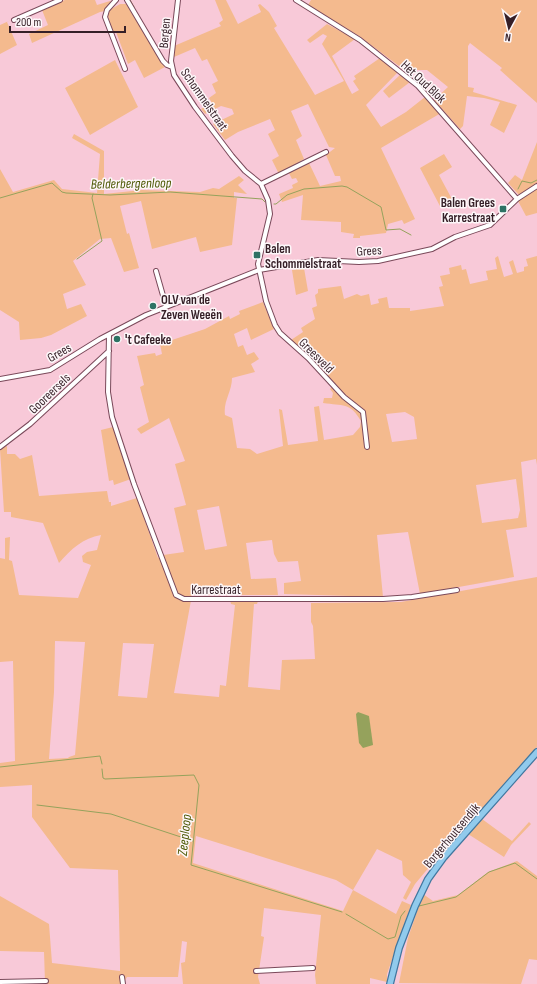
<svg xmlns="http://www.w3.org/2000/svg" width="537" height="984" viewBox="0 0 537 984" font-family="'Sofia Sans Condensed',sans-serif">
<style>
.green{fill:#f4ba8e;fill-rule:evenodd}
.water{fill:#95a25c}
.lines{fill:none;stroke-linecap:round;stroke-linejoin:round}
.stream{stroke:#95a25c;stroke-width:1}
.minor-casing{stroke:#7a495a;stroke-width:6}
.major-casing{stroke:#41779f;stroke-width:8}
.minor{stroke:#fff;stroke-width:4}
.major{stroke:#91caec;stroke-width:5.5}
.poi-dot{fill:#2e7264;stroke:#fdf7f9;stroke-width:1.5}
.labels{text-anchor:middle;stroke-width:3;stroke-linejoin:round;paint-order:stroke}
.street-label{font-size:13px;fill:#351f27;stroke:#fdf7f9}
.poi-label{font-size:13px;font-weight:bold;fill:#351f27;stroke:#fdf7f9;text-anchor:start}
.water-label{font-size:14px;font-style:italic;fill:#4f5a07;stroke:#fdf7f9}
</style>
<rect width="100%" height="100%" fill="#f8c9d8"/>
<path class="green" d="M65,0H95L97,5L110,1L112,3L105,11L100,12L32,43L29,34L48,25L42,10Z
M215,0H226L238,24L261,12L258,5L260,4L269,12L277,26L274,28L315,95L344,81L322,44L327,36L323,34L310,43L307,40L327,24L355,39L332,56L352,94L359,90L353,81L356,79L354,76L380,58L398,72L366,105L381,127L406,112L425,97L441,113L381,148L415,219L404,224L402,220L388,224L386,233L360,236V238H353L354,234L341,232V222L301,220L303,195L282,202L279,194L293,188L292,185L298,182L296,178L292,179L289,173L309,163L320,186L341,181L340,176H335L326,155L335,148L329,147L308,104L291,111L302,136L296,140L304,159L279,174L272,160L279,156L268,134L275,130L270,119L238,132L225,140L213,124L234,114L232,109L221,106L205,114L201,109L212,103L209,98L216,93L212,84L218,81L207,59L202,61L195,48L174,57V46L221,26L219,23L223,20Z
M311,0H537V103L500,70L502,68L470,43L468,46V87L474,88L473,92L517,105L504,133L490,125L500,102L484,98L467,96L463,126L460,129L434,100L448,87L427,70H412L407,72L359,36L308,5Z
M120,4H126L165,67L144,78L135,60L128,64L116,32L113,33L108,16V11Z
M11,20L7,22L17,45L0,54V25Z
M115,60L138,107L90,135L65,88Z
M401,74L410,82L389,98L383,91Z
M74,134L104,151V194L142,190L200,192L213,188L219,189L239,176L244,180L238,185L247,194L234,192V198H237L232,245L200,252L196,237L152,249L141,201L120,206L127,234L129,233L139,268L124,272L111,238L100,239L73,261L86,285L63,294L67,309L81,304L87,316L51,335L41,338L20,340L19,322L0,310V169L13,192L54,180L62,189L97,193L100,154L72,138Z
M537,142V184L519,195L508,183L515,175L522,180Z
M444,154L452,167L439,175L453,201L441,208L420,168Z
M537,189V213L526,216L518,201Z
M498,256L504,277L513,274L509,262L513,260L517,273L524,271V267L528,266L526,259L537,256V465L536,459L521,462L527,527L506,530L514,577L420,594L408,532L377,535L383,597L284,594V583L301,581L298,561L278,562L274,554L272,540L246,543L251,579L276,578L278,595H192L174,693L219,697L220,685L226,686L235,605L231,604L230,600L258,601L257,604H254L248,687L280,690L282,660L315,659L313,626L311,622V603L401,602L537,577V747L425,872L415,884L406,900L403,898L411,882L403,875L402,861L377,849L353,890L396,914L402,901L411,905L387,974V982L370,978V984H316L315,975L321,915L264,908L261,936L264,937L258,977L260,984H183L181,963L185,962L187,942L182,941L178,977H127L123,984H0L45,982L44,952L0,951V896L49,924L52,963L120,971V961L118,870L70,868L32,817V785L0,787V770L36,765L0,770V763L15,761L13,661L0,662V558L5,559V538L10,537L9,560L12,561L19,595L78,598L91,565L83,562L82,556L87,552L97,550L101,535C83,538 71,549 59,563L43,523L11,517V512H4L0,449L7,446V454H15L20,459L32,455L39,496L107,491L109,502H111V506L137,498L158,558L163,555L184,552L174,508L186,505L175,464L185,461L169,418L141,434L137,429L149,422L140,387L144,385L137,356L155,353L156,356L162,354L160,344L205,329L229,316L230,319L240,314L239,311L263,302L274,329L251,340L247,328L234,334L238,347L243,345L247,355L254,352L259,359L251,364L255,372L232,378C232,392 223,401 225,415L232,418L237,448L250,449L257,454L283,446L279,409L282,410L288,445L318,441L314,407L319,406L324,440L353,435L360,427L361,421C350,402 343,406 323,403L324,398H332L333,393L330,389L335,384L324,371L291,340L303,332L301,328L315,319L312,308L317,306L315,295L318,293V289L341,286L344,299L357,294L361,296L369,294L371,305L379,303L378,299L387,297L389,308H410V311L444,306L439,287L443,286L440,276L450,274L449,268L461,265L462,270L466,269L470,284L488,280L486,271L497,269L495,258ZM405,412L414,417L417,439L392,442L386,414ZM516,479L520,510L518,518L482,523L476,485ZM219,506L227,546L205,550L197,510ZM55,641L85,642L75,755L69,757L68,758L49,759L54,692ZM123,643L154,644L147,698L118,696ZM196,836L336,880L353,890L343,911L193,863Z
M304,268L308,291L296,295L292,270Z
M113,427L131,479L114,485L113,480L109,481L101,430Z
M482,819L512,841L529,822L531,824L511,845L504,857L468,834Z
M517,861L537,876V960L529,959L521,984L399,983L408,938L423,894L433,901L458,895L488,872Z"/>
<path class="water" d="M358,712L369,716L373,745L363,748L359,743L356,714Z"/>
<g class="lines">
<path class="stream" d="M130,0L134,7
M518,189L522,181L531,183L537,180
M0,198L52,183L62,192L66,193L110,195L170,192L262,199L265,202
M274,204H276L287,195L304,189L342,186L347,187L381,207L386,230L400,229L411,235
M77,259L102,241L92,198L93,194
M0,767L100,756L102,764
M102,769L103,778L105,779L194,775L199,785L191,865L342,912
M37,805L111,814L193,841
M419,906L456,897L489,872L515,863L537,879
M346,914L388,939L395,937L401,916L405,911"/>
<defs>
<path id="minor" d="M116,0L107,10L105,17L125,69
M127,0L163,61L167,65L172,67
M178,0L171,61L174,75L195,107L232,156L245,171L261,184L268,200L270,214L258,264L266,301L275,325L280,333L308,358L344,397L363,412L367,447
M296,0L360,40L418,86L517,199
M14,20L60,0
M261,184L326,152
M156,271L166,306
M109,335L108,392L112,417L134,484L176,595L184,599H383L412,597L457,590
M0,379L50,370L100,339L146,315L259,270L318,260L359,262L378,261L432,249L455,237L490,225L517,199L537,186
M0,447L30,424L109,351
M256,971L313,968
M122,977L123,984
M0,982L46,981"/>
<path id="major" d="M390,984L399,948L415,906L428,879L444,857L537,752"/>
</defs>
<use href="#minor" class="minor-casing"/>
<use href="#major" class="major-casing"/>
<use href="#minor" class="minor"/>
<use href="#major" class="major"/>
</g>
<g class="poi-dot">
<rect x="499" y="205" width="8" height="8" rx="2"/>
<rect x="253" y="251" width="8" height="8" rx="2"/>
<circle cx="153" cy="306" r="4"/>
<circle cx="117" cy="339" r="4"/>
</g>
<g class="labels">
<g class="street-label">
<text transform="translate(164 33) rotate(-85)" y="5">Bergen</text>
<text transform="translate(424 81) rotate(43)" y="5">Het Oud Blok</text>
<text transform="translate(205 99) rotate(55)" y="5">Schommelstraat</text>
<text transform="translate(369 250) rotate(-4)" y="5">Grees</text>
<text transform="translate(59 352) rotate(-30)" y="5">Grees</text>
<text transform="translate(317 355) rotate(45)" y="5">Greesveld</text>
<text transform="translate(49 393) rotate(-44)" y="5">Gooreersels</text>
<text x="216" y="594">Karrestraat</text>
<text transform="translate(451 835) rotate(-50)" y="5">Borgerhoutsendijk</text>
</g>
<g class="poi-label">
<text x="495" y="207" text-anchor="end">Balen Grees<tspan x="495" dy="15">Karrestraat</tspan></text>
<text x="265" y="253">Balen<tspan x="265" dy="15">Schommelstraat</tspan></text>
<text x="161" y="304">OLV van de<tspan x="161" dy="15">Zeven Weeën</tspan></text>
<text x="125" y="344">'t Cafeeke</text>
</g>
<g class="water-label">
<text transform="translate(131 183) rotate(-1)" y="5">Belderbergenloop</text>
<text transform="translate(184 835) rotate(-84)" y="5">Zeeploop</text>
</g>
</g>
<g transform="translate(509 28) rotate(187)" stroke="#fdf7f9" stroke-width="3" paint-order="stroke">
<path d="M0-3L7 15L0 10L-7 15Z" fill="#351f27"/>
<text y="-6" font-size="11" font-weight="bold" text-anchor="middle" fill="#351f27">N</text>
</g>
<path d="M10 26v6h115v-6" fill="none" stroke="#351f27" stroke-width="2"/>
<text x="16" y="26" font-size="12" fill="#351f27" stroke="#fdf7f9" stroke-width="3" paint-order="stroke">200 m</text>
</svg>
